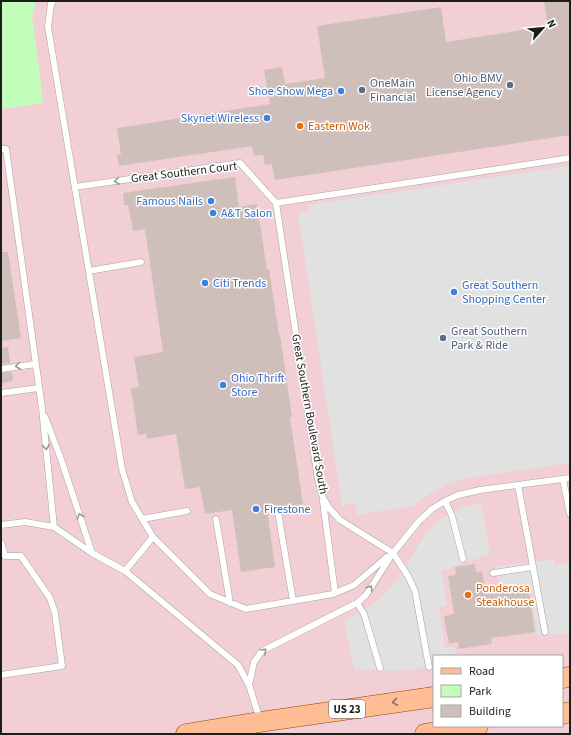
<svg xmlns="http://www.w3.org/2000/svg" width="571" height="735" viewBox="0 0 571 735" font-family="'Source Sans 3',sans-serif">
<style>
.commercial{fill:#f1cfd4;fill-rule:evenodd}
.park{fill:#c2fdba}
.parking{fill:#e1e1e1}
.building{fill:#cfbfba}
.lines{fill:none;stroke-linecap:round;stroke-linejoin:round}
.service-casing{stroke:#a4a4a4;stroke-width:7}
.primary-casing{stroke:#954600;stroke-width:21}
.service{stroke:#fff;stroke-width:6}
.primary{stroke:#ffbd96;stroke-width:20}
.oneway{stroke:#999}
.oneway2{stroke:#8e6d5a}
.service-dot{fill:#5c6f8a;stroke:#fff;stroke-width:1.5}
.shop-dot{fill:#3f7fe0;stroke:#fff;stroke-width:1.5}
.food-dot{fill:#e8710a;stroke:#fff;stroke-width:1.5}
.labels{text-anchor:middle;stroke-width:3;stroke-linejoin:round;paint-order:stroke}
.shield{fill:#fff;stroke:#616161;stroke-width:1}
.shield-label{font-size:11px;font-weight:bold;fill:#1d1d1d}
.service-label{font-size:12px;fill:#4e5e75;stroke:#fff;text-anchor:start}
.shop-label{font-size:12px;fill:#366cbe;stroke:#fff;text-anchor:start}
.food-label{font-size:12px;fill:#c56008;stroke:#fff;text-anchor:start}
.street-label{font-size:12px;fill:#1d1d1d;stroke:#fff}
</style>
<rect width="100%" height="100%" fill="#efe8e1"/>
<path class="commercial" d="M36,1H570V734H1V109L43,103L32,16ZM434,656H562V726H434Z"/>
<path class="park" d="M1,1H36L32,16L43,103L1,109Z"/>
<path class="parking" d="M570,166V463L466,478L447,485L428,495L412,506L357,515L355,503L342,505L298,213L310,211L309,205Z
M481,502L490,554L442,571L447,606L439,607L445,648L455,647L456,656H434V666L399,671L354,669L344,622L379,600L396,582L426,533L442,518L461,508Z
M554,560V565L570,563V634H564V633L537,636L530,586L500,590L497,566Z"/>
<path class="building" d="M544,1H570V135L275,180L272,164L265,165L263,155L254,156L252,146L119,166L117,155L121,154L117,128L270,104L264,70L282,67L285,84L325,78L317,26L441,7L446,42L548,26Z
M235,177L239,207L257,204L267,270L269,269L279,335H280L292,417L290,418L303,504L267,509L275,567L241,572L232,510L205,514L200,487L185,489L176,434L147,439L146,434L138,435L131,388L139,387L134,357L163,352L145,229L133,231L128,205H124L123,193Z
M1,252H8L21,338L1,341Z
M8,347L10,363L1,364V348Z
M12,372L13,381L1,383V373Z
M475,564L476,572L482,571L486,594L528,587L535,632L491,638L492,644L459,649L458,642L449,644L444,616L454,614L448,576L456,575L455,567Z"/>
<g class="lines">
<defs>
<path id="service" d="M53,1L51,4L48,27L122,469L132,502L153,537
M1,149H6L42,408L54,527
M75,187L240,163L276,203
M276,203L318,479L323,498L329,508L340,520L393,553L408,576L415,591L429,667
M276,203L570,158
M89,271L141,262
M1,369L36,364
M1,393L39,388
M45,417L61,459L92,553
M563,479L570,514
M518,485L545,632
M323,501L335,593
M445,501L452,516L463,559
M278,512L293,601
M142,519L187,511
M216,519L230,603
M1,525L25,522L54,527L92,553L125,571L238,665L249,685L260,720
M1,543L5,556H21L50,598L55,613L62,666L1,675
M125,571L153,537L210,594L246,609L333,594L354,585L387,557
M493,573L533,567
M357,603L364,614L380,668
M249,685L254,662L262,651L357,603L366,595L393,553L419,521L432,509L445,501L458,495L480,490L570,478"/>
<path id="primary" d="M562,678L570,677
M562,714L570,712
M186,734L260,722L434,697
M425,734L478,726"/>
</defs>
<use href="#service" class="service-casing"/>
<use href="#primary" class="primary-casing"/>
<use href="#service" class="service"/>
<use href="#primary" class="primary"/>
</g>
<defs><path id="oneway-chevron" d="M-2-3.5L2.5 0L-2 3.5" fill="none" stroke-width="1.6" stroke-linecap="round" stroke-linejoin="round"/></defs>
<g class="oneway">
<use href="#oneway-chevron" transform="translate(117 181) rotate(172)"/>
<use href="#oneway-chevron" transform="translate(18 366) rotate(173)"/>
<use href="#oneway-chevron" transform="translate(46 447) rotate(84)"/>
<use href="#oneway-chevron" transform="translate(80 516) rotate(-109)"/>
<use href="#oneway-chevron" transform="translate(370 588) rotate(-57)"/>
<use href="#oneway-chevron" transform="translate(264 651) rotate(-42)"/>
</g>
<use class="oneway2" href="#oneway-chevron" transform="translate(395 702) rotate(172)"/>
<g class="service-dot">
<circle cx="510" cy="85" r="4"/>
<circle cx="362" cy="90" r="4"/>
<circle cx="443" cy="338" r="4"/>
</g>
<g class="shop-dot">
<circle cx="341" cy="91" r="4"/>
<circle cx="267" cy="118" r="4"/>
<circle cx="211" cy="201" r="4"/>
<circle cx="213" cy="213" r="4"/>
<circle cx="205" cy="283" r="4"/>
<circle cx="454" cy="292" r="4"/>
<circle cx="223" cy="385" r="4"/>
<circle cx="256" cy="509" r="4"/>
</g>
<g class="food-dot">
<circle cx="300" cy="126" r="4"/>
<circle cx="468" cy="595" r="4"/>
</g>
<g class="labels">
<rect class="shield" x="329" y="700" width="36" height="18" rx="3"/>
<g class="shield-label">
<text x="347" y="713">US 23</text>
</g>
<g class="service-label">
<text x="502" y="82" text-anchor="end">Ohio BMV<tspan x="502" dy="14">License Agency</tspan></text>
<text x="370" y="87">OneMain<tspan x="370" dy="14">Financial</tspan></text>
<text x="451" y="335">Great Southern<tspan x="451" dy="14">Park &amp; Ride</tspan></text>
</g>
<g class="shop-label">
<text x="333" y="95" text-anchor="end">Shoe Show Mega</text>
<text x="259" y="122" text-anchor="end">Skynet Wireless</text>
<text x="203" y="205" text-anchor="end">Famous Nails</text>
<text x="221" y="217">A&amp;T Salon</text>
<text x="213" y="287">Citi Trends</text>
<text x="462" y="289">Great Southern<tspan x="462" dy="14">Shopping Center</tspan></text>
<text x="231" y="382">Ohio Thrift<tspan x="231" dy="14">Store</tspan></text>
<text x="264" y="513">Firestone</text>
</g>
<g class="food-label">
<text x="308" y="130">Eastern Wok</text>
<text x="476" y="592">Ponderosa<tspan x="476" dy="14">Steakhouse</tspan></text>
</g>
<g class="street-label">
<text transform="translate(184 172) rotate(-7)" y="4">Great Southern Court</text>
<text transform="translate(310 414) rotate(80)" y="4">Great Southern Boulevard South</text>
</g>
</g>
<rect width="571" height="735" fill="none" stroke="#1d1d1d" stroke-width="4"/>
<rect x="433" y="655" width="130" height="72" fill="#ffffff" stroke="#a5a5a5"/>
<rect x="441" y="668" width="20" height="6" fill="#ffbd96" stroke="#a5a5a5"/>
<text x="469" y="675" font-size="12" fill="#1d1d1d">Road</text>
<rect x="441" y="685" width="20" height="12" fill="#c2fdba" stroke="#a5a5a5"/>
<text x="469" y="695" font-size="12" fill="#1d1d1d">Park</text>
<rect x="441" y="705" width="20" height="12" fill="#cfbfba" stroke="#a5a5a5"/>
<text x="469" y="715" font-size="12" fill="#1d1d1d">Building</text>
<g transform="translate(543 28) rotate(63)" stroke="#ffffff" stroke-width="3" paint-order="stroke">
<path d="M0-3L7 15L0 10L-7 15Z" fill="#1d1d1d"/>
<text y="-6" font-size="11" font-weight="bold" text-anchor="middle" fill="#1d1d1d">N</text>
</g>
</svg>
